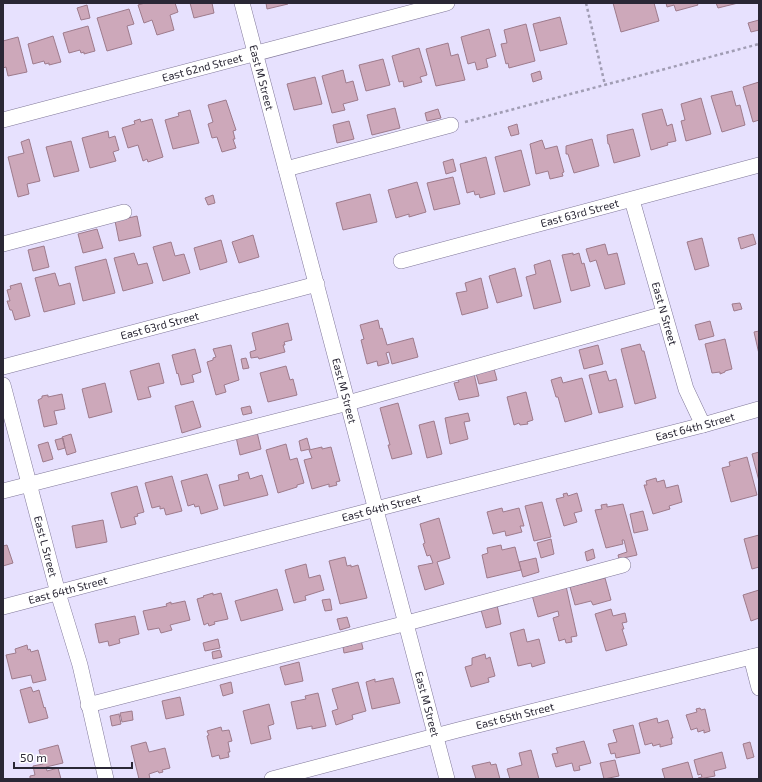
<svg xmlns="http://www.w3.org/2000/svg" width="762" height="782" viewBox="0 0 762 782" font-family="'Exo 2',sans-serif">
<style>
.building{fill:#cda8ba;stroke:#9e7b8c}
.lines{fill:none;stroke-linecap:round;stroke-linejoin:round}
.minor-casing{stroke:#807899;stroke-width:16}
.path{stroke:#a19db4;stroke-width:2.5;stroke-dasharray:3 3;stroke-linecap:butt}
.minor{stroke:#fff;stroke-width:15}
.labels{text-anchor:middle;stroke-width:3;stroke-linejoin:round;paint-order:stroke}
.street-label{font-size:11px;fill:#2a2735;stroke:#fff}
</style>
<rect width="100%" height="100%" fill="#e7e1fe"/>
<path class="building" d="M145,3H175L178,12L170,15L174,30L157,35L152,20L144,23L138,5Z
M190,3H212L214,13L194,18Z
M266,3H288V4L267,9Z
M613,3H654L659,21L621,32Z
M666,3H697L698,5L676,11L674,5L667,7Z
M716,3H738L718,8Z
M87,5L90,18L81,20L77,8Z
M129,9L134,24L127,26L132,44L107,51L97,18Z
M560,17L567,44L540,51L533,24Z
M759,20V30L751,32L748,23Z
M526,24L535,61L509,68L508,63L506,64L501,44L507,43L504,30Z
M88,26L95,51L84,54V52L81,53L80,50L69,53L63,33Z
M489,29L496,56L486,59L488,67L477,70L475,62L468,64L461,37Z
M53,36L61,62L49,65V63L45,64L44,61L33,64L28,44Z
M18,37L27,72L8,76L6,67L3,68V41Z
M448,43L451,56L458,54L465,80L436,86L426,49Z
M419,48L427,75L420,77L422,82L404,87L403,81L399,82L392,56Z
M383,59L390,85L366,91L359,65Z
M343,70L346,83L353,81L358,100L343,104L345,110L332,113L322,76Z
M540,71L542,79L533,82L531,74Z
M315,77L322,104L294,110L287,84Z
M759,82V120L753,122L743,87Z
M732,91L736,106L740,105L745,125L722,132L711,96Z
M701,98L711,134L686,141L681,121L685,120L681,104Z
M226,100L236,130L233,131L235,139H233L236,148L222,152L217,137L212,138L208,124L213,122L208,105Z
M395,108L400,128L372,135L367,115Z
M438,109L441,118L427,121L425,113Z
M662,109L667,126L672,124L676,141L667,143L668,145L651,150L642,114Z
M190,110L199,143L173,149L165,120L179,116L178,113Z
M140,119L141,122L152,119L163,157L148,162L147,159L143,161L138,145L128,148L122,128L135,124L134,121Z
M349,121L354,139L337,143L333,125Z
M517,124L519,134L511,136L508,127Z
M633,129L640,156L614,163L609,144H608L607,135Z
M108,131L109,138L115,136L119,150L113,152L116,161L90,168L82,138Z
M29,139L40,181L27,184L29,194L18,197L8,157L24,153L21,142Z
M592,139L599,166L574,173L568,154H566V146Z
M542,140L545,149L557,146L564,172L562,173L563,176L550,179L548,171L536,174L530,144Z
M71,141L79,171L54,177L46,147Z
M521,150L530,185L504,192L495,157Z
M486,157L495,194L480,198L479,194L475,195L474,191L467,193L460,164Z
M453,159L456,171L446,174L443,162Z
M453,177L460,204L434,210L427,183Z
M417,182L426,212L409,217V214L396,218L388,190Z
M370,194L377,222L343,230L336,203Z
M213,195L215,203L208,205L205,198Z
M137,216L141,236L119,241L115,221Z
M97,229L103,248L83,253L78,234Z
M753,234L756,244L741,249L738,238Z
M253,235L259,257L239,263L232,242Z
M702,238L709,266L695,270L687,242Z
M221,240L227,262L200,270L194,248Z
M171,242L175,256L184,254L190,273L163,281L153,247Z
M605,244L608,255L617,253L625,284L605,289L596,260L590,262L586,249Z
M44,246L49,267L33,271L28,250Z
M134,253L138,265L147,263L153,283L123,291L114,258Z
M573,253V255L579,253L582,264L584,263L590,286L571,291L562,255Z
M106,259L115,293L83,301L75,267Z
M550,260L561,302L534,309L526,277L536,274L534,265Z
M515,268L522,296L497,303L489,276Z
M55,273L59,286L70,283L75,304L44,312L35,278Z
M481,278L488,308L462,315L456,293L467,291L465,283Z
M21,283L30,316L15,320L12,310H10L7,301H10L7,290L11,289L10,286Z
M740,303L742,309L734,311L732,304Z
M378,320L380,329L382,328L387,345L413,338L418,357L392,364L389,352L386,353L389,363L378,366L377,361L367,364L361,340L364,339L360,325Z
M710,321L714,336L699,340L695,325Z
M288,323L292,340L284,342L285,345H283L285,352L259,359L258,357L251,358L250,352L256,350L252,333Z
M759,331V354L754,332Z
M725,339L732,369L725,371V372L720,374V372L712,373L705,344Z
M640,344L642,351H644L656,398L635,404L621,349Z
M231,345L239,380L224,385L226,392L216,395L207,362L213,360V358L216,357L213,349Z
M598,345L603,364L584,369L579,350Z
M195,349L201,372L192,375L194,382L181,385L178,373L177,374L172,355Z
M246,358L249,368L243,369L241,359Z
M159,363L164,383L148,387L151,397L138,400L130,371Z
M493,365L497,380L479,384L475,370Z
M286,366L290,380L293,379L297,395L268,402L260,373Z
M473,369L479,396L459,400L454,383L459,382L456,373Z
M606,371L609,381L616,379L623,407L599,413L589,375Z
M561,377L563,383L582,378L592,414L565,422L558,397H556L551,380Z
M105,383L112,412L89,418L82,389Z
M526,392L533,420L527,422L528,424L520,425L519,423L514,425L507,397Z
M62,394L65,409L54,411L57,424L44,427L38,400L42,398V396L48,395V397Z
M193,401L201,427L182,433L175,406Z
M398,403L412,454L392,459L388,445H390L380,408Z
M250,406L252,413L243,415L241,408Z
M468,413L470,421L464,422L468,439L450,444L445,418Z
M434,421L442,454L427,458L419,425Z
M257,432L261,449L240,455L236,437Z
M71,434L76,452L67,455L62,437Z
M63,438L65,448L58,450L55,440Z
M307,438L310,449L301,451L299,441Z
M48,442L53,459L43,462L38,445Z
M286,444L290,460L297,458L304,483L297,485V487L278,493L266,450Z
M322,447V449L331,447L340,481L336,482L337,485L329,487V484L312,489L304,460L312,458L309,450Z
M759,452V481L752,454Z
M747,457L757,495L731,502L722,468L730,466L729,462Z
M248,472L250,479L262,475L268,495L224,506L219,485L239,480L238,475Z
M207,474L218,509L201,514L199,506L195,507L194,504L188,506L181,481Z
M172,476L182,511L166,515L164,508L160,509V506L152,508L145,483Z
M656,478L657,482L664,480L666,488L678,485L682,502L669,506L670,509L653,514L644,485H647L646,481Z
M137,486L144,512L137,514L138,516L134,517L136,524L121,528L111,493Z
M567,493L568,496L577,493L582,511L574,513L577,522L564,526L556,499L564,497L563,494Z
M542,502L551,537L534,541L525,506Z
M607,504V507L623,504L637,555L619,559L618,555L627,552L624,540H622L623,544L606,548L595,510L602,509L601,505Z
M502,508L503,512L519,508L524,526H520L522,532L506,536L505,531L493,534L487,512Z
M643,511L648,530L634,533L630,514Z
M439,518L450,558L437,562L444,584L425,590L418,566L433,563L430,555L427,556L423,544L425,543L420,524Z
M103,520L107,542L76,548L72,526Z
M759,535V567L752,569L744,539Z
M551,539L554,554L541,558L537,543Z
M7,545L13,563L3,566V546Z
M501,545L502,550L515,547L521,570L487,578L482,555L488,553L487,548Z
M593,549L595,558L587,561L585,552Z
M345,557L347,566L351,565V567L358,565L367,598L340,604L329,561Z
M536,558L539,572L523,577L519,562Z
M306,564L309,578L320,575L324,590L305,596L306,600L294,603L285,570Z
M605,578L611,600L593,605L591,601L575,605L570,587Z
M566,586L577,636L571,637L572,642L566,643L565,639L559,641L553,618L559,616L558,611L538,617L532,595Z
M277,589L283,610L241,621L235,601Z
M759,590V618L751,621L743,595Z
M213,593V595L221,593L228,619L214,622L215,624L209,626L208,623L204,625L197,599L204,597L203,596Z
M330,599L332,610L325,611L322,600Z
M185,601L190,620L170,625L172,630L161,633L159,628L148,630L143,611L167,606L166,604L171,602V604Z
M497,605L501,624L486,628L481,610Z
M611,609L613,616L625,613L627,622L622,623L624,629H622L627,645L606,651L595,614Z
M135,616L139,634L119,639L120,643L109,646L108,641L99,643L95,624Z
M347,617L350,627L340,630L337,619Z
M524,629L527,642L539,639L545,663L532,667L531,663L518,666L510,633Z
M218,639L220,648L205,651L203,643Z
M361,640L363,649L344,653L343,647L352,645L351,643Z
M27,645L28,650L30,649L31,652L38,650L46,680L33,683L31,675L12,679L6,655L16,653L15,649Z
M220,650L222,657L213,659L212,652Z
M485,654L486,659L490,657L495,676L488,678L489,682L471,687L465,667L472,665V658Z
M299,662L303,681L285,685L280,667Z
M393,678L400,703L372,709L366,682L375,679V682Z
M231,682L233,693L223,696L220,685Z
M358,682L366,711L352,715L353,719L336,725L332,711L338,709L332,689Z
M31,687L33,692L39,690L44,708L45,707L48,718L29,723L20,690Z
M318,693L326,726L312,729V726L297,729L291,702L306,699L305,696Z
M180,697L184,715L166,719L162,701Z
M269,704L274,724L268,726L271,739L251,744L243,711Z
M700,708L701,710L705,709L710,731L704,733V730L698,732L697,728L691,730L686,715L697,712L696,709Z
M132,711L133,720L122,722L120,713Z
M119,714L121,724L112,726L110,716Z
M657,718L658,723L668,720L673,738H671L672,744L660,747V744L653,746L652,743L645,745L639,723Z
M633,725L640,753L616,758L615,753L611,754L608,744L617,742L613,730Z
M221,727L222,731L229,730L232,741L228,742L230,752H228L229,757L220,759L219,755L212,757L207,736L209,735L207,731Z
M584,741L591,763L579,766L580,770L574,771L572,763L556,767L552,754L558,753L556,748Z
M146,742L149,752L165,748L170,768L162,770L163,772L159,773L158,771L149,774L150,779H139L131,746Z
M750,742L754,757L747,759L743,744Z
M58,745L63,763L46,767L47,771L58,768L61,779H30V776L35,775L33,766L43,764L39,750Z
M531,750L539,779H510L507,769L522,765L519,753Z
M722,752L726,768L714,771L715,776L699,779L698,778L702,777L701,774L698,775L694,760Z
M615,760L619,776L604,779L600,763Z
M490,762L491,765L496,764L500,779H476L472,766Z
M688,762L693,779H665L662,769Z"/>
<g class="lines">
<defs>
<g id="minor">
<path id="s1" d="M242,3L447,779"/>
<path id="s2" d="M3,120L447,3"/>
<path d="M286,169L451,125"/>
<path id="s3" d="M632,200L686,389L703,425"/>
<path d="M3,244L124,212"/>
<path id="s4" d="M401,261L759,165"/>
<path id="s5" d="M3,367L317,284"/>
<path id="s6" d="M3,385L58,593L80,665L106,779"/>
<path d="M3,491L348,403L664,314"/>
<path id="s7" d="M3,607L376,509L703,425L759,409"/>
<path d="M751,657L759,688"/>
<path d="M88,705L407,623L623,565"/>
<path id="s8" d="M272,779L458,730L759,655"/>
</g>
</defs>
<use href="#minor" class="minor-casing"/>
<path class="path" d="M586,3L605,85
M465,122L759,44"/>
<use href="#minor" class="minor"/>
</g>
<g class="labels">
<g class="street-label">
<text dy="4" stroke="none"><textPath href="#s2" startOffset="206">East 62nd Street</textPath></text>
<text dy="4" stroke="none"><textPath href="#s1" startOffset="77">East M Street</textPath></text>
<text dy="4" stroke="none"><textPath href="#s4" startOffset="185">East 63rd Street</textPath></text>
<text dy="4" stroke="none"><textPath href="#s3" startOffset="118">East N Street</textPath></text>
<text dy="4" stroke="none"><textPath href="#s5" startOffset="162">East 63rd Street</textPath></text>
<text dy="4" stroke="none"><textPath href="#s1" startOffset="401">East M Street</textPath></text>
<text dy="4" stroke="none"><textPath href="#s7" startOffset="715">East 64th Street</textPath></text>
<text dy="4" stroke="none"><textPath href="#s7" startOffset="391">East 64th Street</textPath></text>
<text dy="4" stroke="none"><textPath href="#s6" startOffset="167">East L Street</textPath></text>
<text dy="4" stroke="none"><textPath href="#s7" startOffset="67">East 64th Street</textPath></text>
<text dy="4" stroke="none"><textPath href="#s1" startOffset="725">East M Street</textPath></text>
<text dy="4" stroke="none"><textPath href="#s8" startOffset="251">East 65th Street</textPath></text>
</g>
</g>
<rect width="762" height="782" fill="none" stroke="#2a2735" stroke-width="8"/>
<path d="M14 762v6h118v-6" fill="none" stroke="#2a2735" stroke-width="2"/>
<text x="20" y="762" font-size="12" fill="#2a2735" stroke="#ffffff" stroke-width="3" paint-order="stroke">50 m</text>
</svg>
